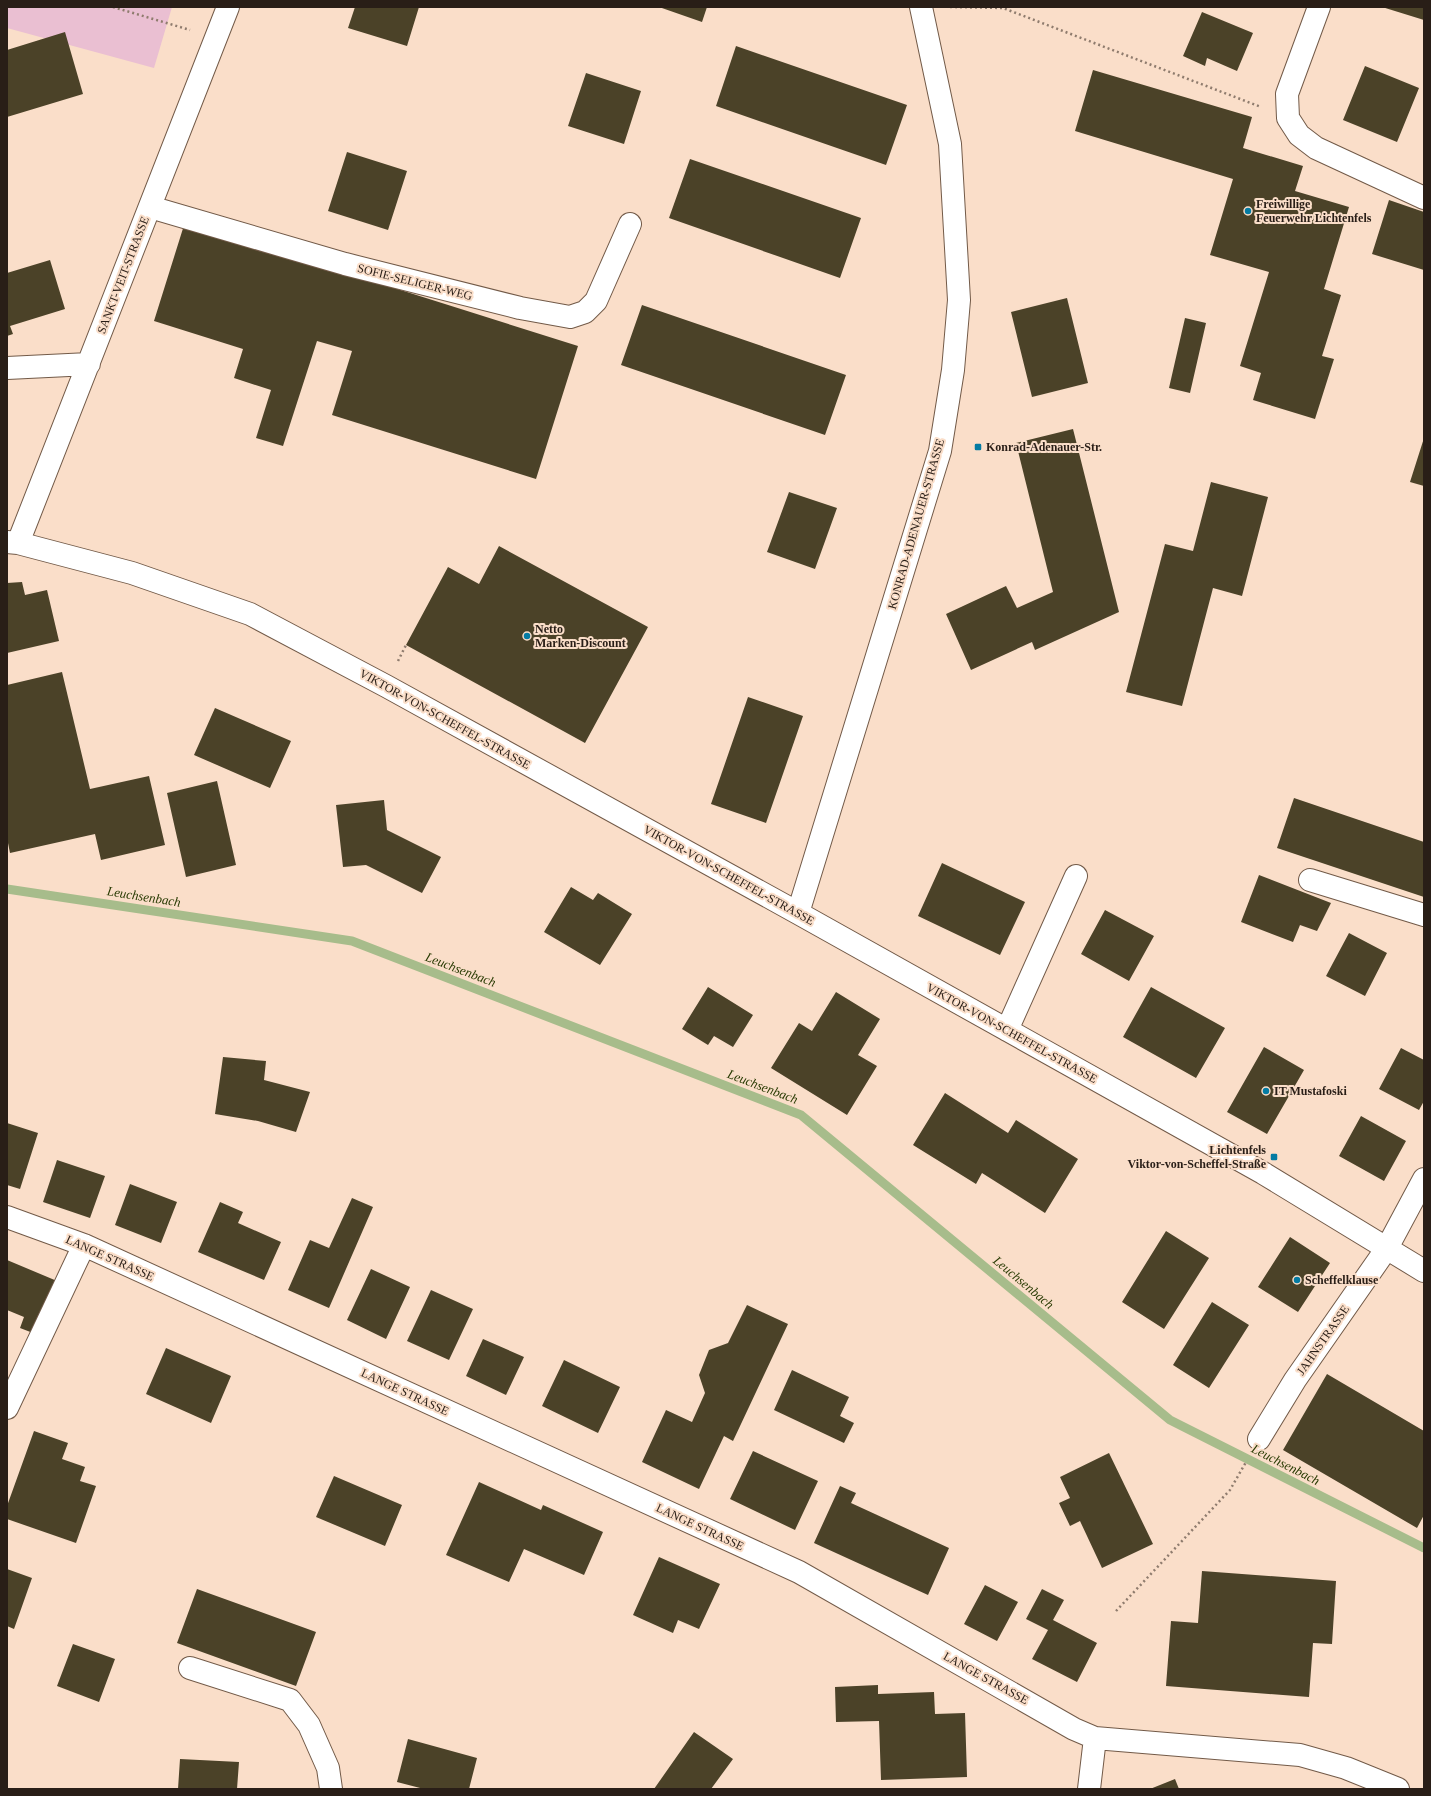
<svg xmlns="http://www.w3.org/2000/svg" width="1431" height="1796" viewBox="0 0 1431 1796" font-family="Georgia,serif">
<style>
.green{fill:#eabfd2}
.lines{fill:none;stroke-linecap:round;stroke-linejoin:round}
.stream{stroke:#a7bc8b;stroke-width:9}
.building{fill:#4b4228}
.minor-casing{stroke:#725a48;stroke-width:24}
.path{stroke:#8f7c6e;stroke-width:2.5;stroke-dasharray:2 3;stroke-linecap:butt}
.minor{stroke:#fff;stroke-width:22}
.poi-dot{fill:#047ba3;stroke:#fadec9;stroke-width:1.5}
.labels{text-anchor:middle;stroke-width:4;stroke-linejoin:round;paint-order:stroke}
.poi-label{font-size:12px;font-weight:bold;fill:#291e17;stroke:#fadec9;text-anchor:start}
.street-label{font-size:12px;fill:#291e17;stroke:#fadec9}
.water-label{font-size:13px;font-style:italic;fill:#293b03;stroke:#fadec9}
</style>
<rect width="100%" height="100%" fill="#fadec9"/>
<path class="green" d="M7,7H172L154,68L7,28Z"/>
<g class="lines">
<path class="stream" d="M7,889L352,941L801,1115L1170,1420L1424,1548"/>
</g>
<path class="building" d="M355,7H419L407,46L348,28Z
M659,7H707L702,22Z
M1382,7H1424V20Z
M1202,12L1253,33L1237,71L1207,58L1205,66L1183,56Z
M65,32L83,94L7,117V50Z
M736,46L907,105L886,165L716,106Z
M1365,66L1419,88L1397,142L1343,120Z
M1093,70L1252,117L1243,148L1303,166L1295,191L1349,207L1324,289L1341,295L1322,356L1334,359L1315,419L1253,400L1261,373L1240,366L1269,272L1210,255L1233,179L1075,131Z
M586,73L641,91L624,144L568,126Z
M347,152L407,171L388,230L328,211Z
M690,159L861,218L840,278L669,218Z
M1389,200L1424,212V270L1372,254Z
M185,222L578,346L536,479L332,415L352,351L317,341L283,446L256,438L271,390L234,378L243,349L154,321Z
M50,260L65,309L10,326L13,334L7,336V273Z
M1067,298L1088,383L1032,397L1011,312Z
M642,305L846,375L825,435L621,365Z
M1185,318L1206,323L1190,393L1169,388Z
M1073,429L1119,612L1035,650L1032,642L971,670L946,614L1006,586L1017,608L1053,592L1016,443Z
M1424,438V486L1410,482Z
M1211,482L1268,497L1242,596L1213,588L1182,706L1126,692L1165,544L1193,551Z
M789,492L837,508L815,569L767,552Z
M499,546L648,627L585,743L406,645L448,567L479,584Z
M22,582L25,595L47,590L59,641L7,653V583Z
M62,672L90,789L149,776L165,845L101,860L95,834L10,853L7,838V685Z
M748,697L803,716L766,823L711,804Z
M215,708L291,741L270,788L194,755Z
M217,781L236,865L186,877L167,793Z
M1294,798L1424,842V897L1277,848Z
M384,800L387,830L441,857L422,893L366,865L343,867L336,805Z
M942,863L1025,902L1000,955L918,916Z
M1259,875L1331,903L1317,931L1300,925L1293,942L1241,922Z
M571,887L593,900L598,893L632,914L600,965L544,932Z
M1105,910L1154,936L1129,981L1081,954Z
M1349,933L1387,953L1365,996L1326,976Z
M708,987L753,1015L733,1047L714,1036L708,1045L682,1029Z
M1151,987L1225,1028L1196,1078L1123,1037Z
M836,992L880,1019L858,1055L877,1066L847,1115L771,1068L799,1023L812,1031Z
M1264,1047L1304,1070L1267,1134L1227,1112Z
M1401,1048L1424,1060V1101L1419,1110L1379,1089Z
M223,1057L266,1061L264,1080L310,1092L296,1132L258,1121L215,1114Z
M945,1093L1008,1133L1016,1120L1078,1159L1045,1213L982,1173L976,1184L913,1145Z
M1361,1116L1406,1141L1384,1181L1339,1156Z
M7,1123L38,1133L20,1189L7,1185Z
M57,1160L105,1176L90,1218L43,1202Z
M130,1184L177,1202L161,1243L115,1225Z
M352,1198L373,1207L329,1308L288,1290L310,1240L329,1248Z
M220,1202L243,1212L238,1223L281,1242L264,1280L198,1252Z
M1166,1231L1209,1258L1164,1329L1122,1302Z
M1290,1237L1330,1263L1298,1312L1258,1287Z
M7,1260L57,1281L33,1333L20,1328L24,1317L7,1310Z
M371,1269L410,1287L386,1339L347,1320Z
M431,1290L473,1309L449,1360L407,1341Z
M1212,1302L1249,1325L1209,1388L1173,1365Z
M747,1305L788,1324L733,1441L724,1436L699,1489L642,1462L666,1410L692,1422L705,1393L699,1375L709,1350L728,1343Z
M483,1339L524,1357L506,1395L466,1376Z
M166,1348L231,1376L211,1423L146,1394Z
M564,1360L620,1387L598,1433L542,1406Z
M792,1370L849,1397L840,1416L854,1423L844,1443L774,1410Z
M1327,1374L1424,1431V1515L1417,1528L1283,1450Z
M34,1431L68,1443L62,1459L85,1467L80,1481L96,1486L76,1543L7,1519V1506Z
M753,1451L818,1481L795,1530L730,1499Z
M1109,1453L1153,1544L1102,1568L1080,1521L1070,1526L1059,1503L1070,1498L1060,1477Z
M334,1476L402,1505L385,1546L316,1517Z
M479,1482L541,1510L543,1505L603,1532L584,1575L524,1549L509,1582L446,1555Z
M840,1486L856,1493L851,1503L949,1548L928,1595L814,1543Z
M659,1557L720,1584L699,1629L678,1620L673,1633L633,1615Z
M7,1569L32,1578L14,1629L7,1626Z
M1202,1571L1336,1581L1332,1644L1313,1643L1309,1697L1166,1686L1171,1621L1198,1623Z
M985,1585L1018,1602L997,1641L964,1624Z
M197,1589L316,1632L296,1686L177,1643Z
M1042,1589L1064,1600L1053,1620L1097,1643L1077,1682L1032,1659L1048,1630L1026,1619Z
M73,1644L115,1659L99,1702L57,1686Z
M878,1685V1694L934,1692L935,1714L965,1713L967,1777L881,1780L879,1721L836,1722L835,1687Z
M694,1732L733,1759L711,1789H654Z
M408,1739L477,1758L469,1789H424L397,1782Z
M180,1759L239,1762L237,1789H178Z
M1175,1779L1179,1789H1150Z"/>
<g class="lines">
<defs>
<path id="minor" d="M1319,7L1287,94L1288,118L1299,135L1316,148L1424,198
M150,207L345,264L520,308L570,317L585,312L596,301L630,224
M7,368L89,364
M7,542L18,543L132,573L250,614L386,686L798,913L1263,1173L1424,1271
M18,543L228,7
M1310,880L1424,915
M798,913L940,451L953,370L959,300L950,144L921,7
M1007,1030L1076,876
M7,1217L84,1245L799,1572L1074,1729L1095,1738L1300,1755L1346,1768L1398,1789
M7,1408L84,1245
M1259,1439L1295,1380L1387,1248L1424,1179
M190,1668L290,1700L309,1725L328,1768L331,1789
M1089,1789L1095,1738"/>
</defs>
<use href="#minor" class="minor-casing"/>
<path class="path" d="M113,7L190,30
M950,7L1003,8L1261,107
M398,661L406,645
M1116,1611L1230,1490L1246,1462"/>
<use href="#minor" class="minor"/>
</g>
<g class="poi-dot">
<circle cx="1248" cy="211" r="4"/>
<rect x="974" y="443" width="8" height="8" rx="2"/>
<circle cx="527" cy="636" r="4"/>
<circle cx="1266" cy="1091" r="4"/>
<rect x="1270" y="1153" width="8" height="8" rx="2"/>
<circle cx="1297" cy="1280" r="4"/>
</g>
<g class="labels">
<g class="poi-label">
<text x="1256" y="208">Freiwillige<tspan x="1256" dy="14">Feuerwehr Lichtenfels</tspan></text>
<text x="986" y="451">Konrad-Adenauer-Str.</text>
<text x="535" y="633">Netto<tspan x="535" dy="14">Marken-Discount</tspan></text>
<text x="1274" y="1095">IT Mustafoski</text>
<text x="1266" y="1154" text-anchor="end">Lichtenfels<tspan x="1266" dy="14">Viktor-von-Scheffel-Straße</tspan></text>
<text x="1305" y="1284">Scheffelklause</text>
</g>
<g class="street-label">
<text transform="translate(123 275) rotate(-69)" y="4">SANKT-VEIT-STRASSE</text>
<text transform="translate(415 282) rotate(14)" y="4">SOFIE-SELIGER-WEG</text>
<text transform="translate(916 524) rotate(-74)" y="4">KONRAD-ADENAUER-STRASSE</text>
<text transform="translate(445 719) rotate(29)" y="4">VIKTOR-VON-SCHEFFEL-STRASSE</text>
<text transform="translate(729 875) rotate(29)" y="4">VIKTOR-VON-SCHEFFEL-STRASSE</text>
<text transform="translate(1012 1033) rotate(29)" y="4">VIKTOR-VON-SCHEFFEL-STRASSE</text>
<text transform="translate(110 1258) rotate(24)" y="4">LANGE STRASSE</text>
<text transform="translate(1323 1340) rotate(-55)" y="4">JAHNSTRASSE</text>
<text transform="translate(405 1392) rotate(25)" y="4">LANGE STRASSE</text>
<text transform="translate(700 1527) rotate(25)" y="4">LANGE STRASSE</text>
<text transform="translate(986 1678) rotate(29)" y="4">LANGE STRASSE</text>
</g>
<g class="water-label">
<text transform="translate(144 896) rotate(9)" y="5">Leuchsenbach</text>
<text transform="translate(461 969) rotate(21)" y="5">Leuchsenbach</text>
<text transform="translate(763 1086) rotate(21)" y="5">Leuchsenbach</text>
<text transform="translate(1024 1282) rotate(40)" y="5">Leuchsenbach</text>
<text transform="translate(1286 1464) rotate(27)" y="5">Leuchsenbach</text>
</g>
</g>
<rect width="1431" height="1796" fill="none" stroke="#291e17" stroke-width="16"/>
</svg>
